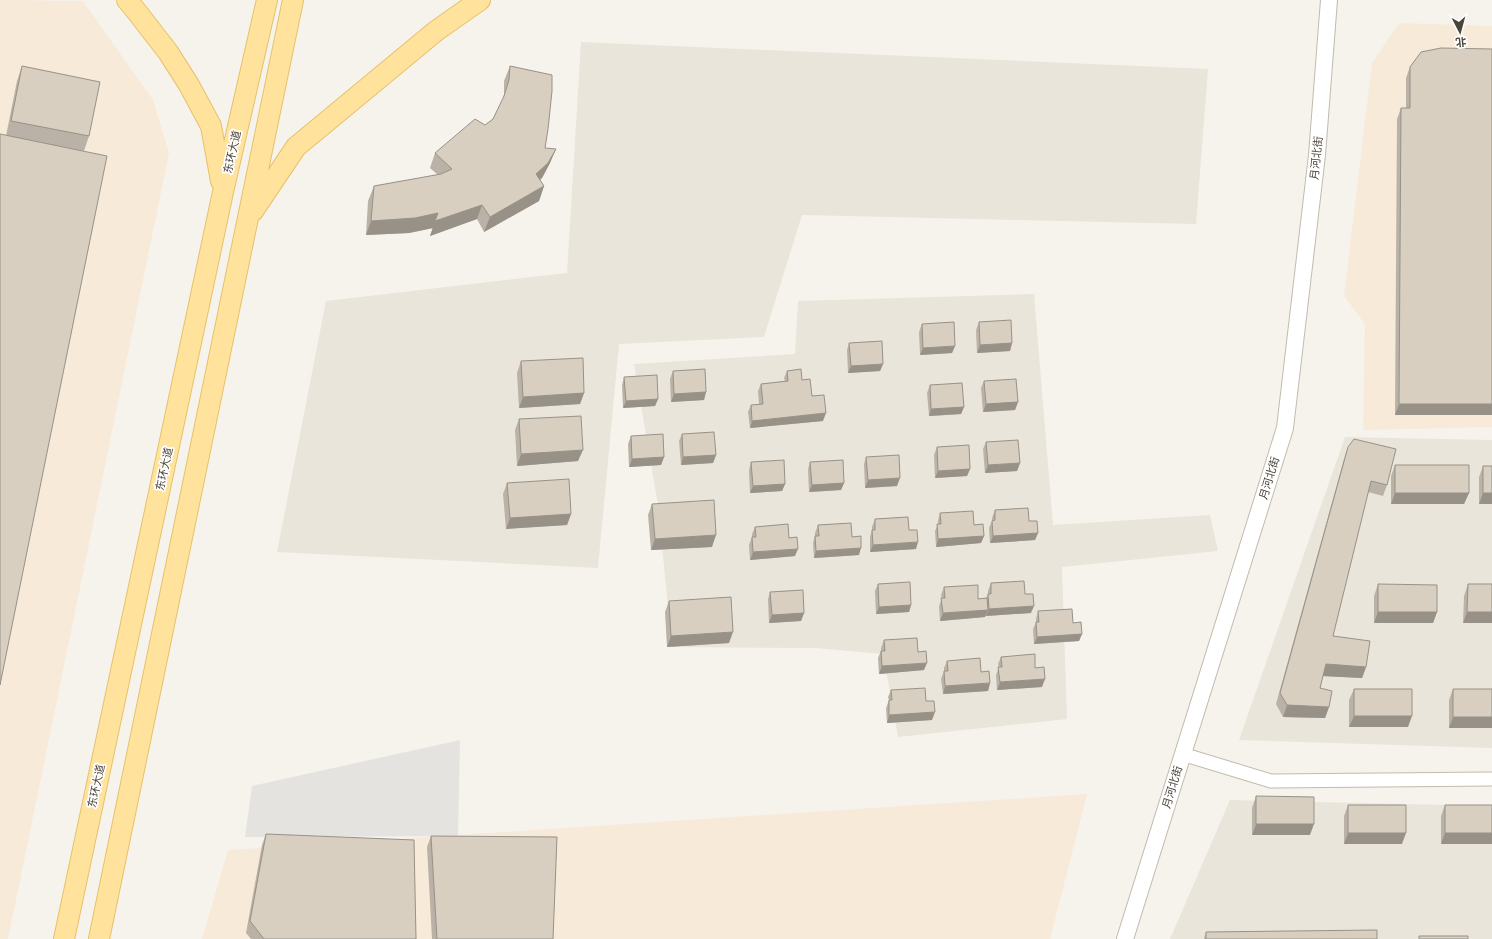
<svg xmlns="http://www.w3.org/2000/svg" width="1492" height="939" viewBox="0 0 1492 939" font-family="'Fira Sans','Noto Sans SC',sans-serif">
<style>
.residential{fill:#eae5da}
.commercial{fill:#f7ead8}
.parking{fill:#e5e3e0}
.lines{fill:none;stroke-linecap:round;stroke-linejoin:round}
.minor-casing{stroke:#c2bbae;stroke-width:15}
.tertiary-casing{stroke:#c2bbae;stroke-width:18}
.primary-casing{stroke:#e6c16a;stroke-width:22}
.minor{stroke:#fff;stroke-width:13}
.tertiary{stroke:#fff;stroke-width:16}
.primary{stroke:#ffe39c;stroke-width:20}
.wall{fill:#bab2a6}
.shaded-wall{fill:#979187}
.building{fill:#d8cfc1;stroke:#979187}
.labels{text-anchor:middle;stroke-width:3.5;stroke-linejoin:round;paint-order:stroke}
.street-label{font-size:11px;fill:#4b4439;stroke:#fff}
</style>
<rect width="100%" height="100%" fill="#f6f3ec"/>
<path class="residential" d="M581,42L1208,69L1196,224L802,215L764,337L619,344L598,568L277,552L326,301L567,273Z
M1034,294L1053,525L1210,515L1218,551L1062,567L1067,719L898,737L883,654L815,648L672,647L658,505L634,364L795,354L798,301Z
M1345,437L1492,440V748L1239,740Z
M1230,800L1492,806V939H1170Z"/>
<path class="commercial" d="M0,0L83,1L153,100L169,153L8,939H0Z
M1399,23L1492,26V427L1363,430L1365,324L1344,296L1372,63Z
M1087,794L1050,939H202L228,850Z"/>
<path class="parking" d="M460,740L458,836L245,837L252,786Z"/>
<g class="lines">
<defs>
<path id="minor" d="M1182,754L1271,781L1492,779"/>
<path id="tertiary" d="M1125,939L1285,428L1317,155L1329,0"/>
<path id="primary" d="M127,0L137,12L168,52L189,85L211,126L221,181
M253,211L296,147L436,31L480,0
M64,939L223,192L267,0
M99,939L293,0"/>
</defs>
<use href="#minor" class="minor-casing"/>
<use href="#tertiary" class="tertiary-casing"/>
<use href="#primary" class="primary-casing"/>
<use href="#minor" class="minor"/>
<use href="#tertiary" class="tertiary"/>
<use href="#primary" class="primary"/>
</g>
<path class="wall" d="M22,66L89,136L84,151L6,136L17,81Z
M510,66L545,148L550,163L542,178L540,180L544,186L539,201L484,232L477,219L430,236L433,228L409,233L366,235L368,201L374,186L438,175L430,168L435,153L485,125L493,119L502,101L504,95V81Z
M1410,67L1492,415H1395L1397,119L1401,108H1406V78Z
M979,322L1012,343L1010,351L977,353L976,330Z
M922,324L955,346L952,353L920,355L919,332Z
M849,343L883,364L880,371L848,373L847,350Z
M521,361L584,393L580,404L519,408L517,373Z
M673,371L706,392L704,400L671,402L670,379Z
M787,371L802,380L812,396L823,421L750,428L748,412L751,405L759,404L758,391L761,384L785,381L784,378Z
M624,377L658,399L655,406L623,408L622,385Z
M984,381L1018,402L1015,410L983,412L981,388Z
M930,385L964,407L961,414L929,416L927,393Z
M519,419L578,461L517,466L515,430Z
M682,434L716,455L713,463L681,465L679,441Z
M631,436L664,457L661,465L629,467L628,444Z
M986,442L1020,463L1017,471L985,473L983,449Z
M937,447L970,469L967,476L935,478L934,455Z
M1348,447L1387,485L1383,496L1368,492L1333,636L1366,667L1362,678L1323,676L1320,688L1329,707L1325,718L1283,717L1276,704L1344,459Z
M866,457L897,486L865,488L864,464Z
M751,462L785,484L782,491L750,493L749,470Z
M810,462L844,483L841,490L809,492L808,469Z
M1395,465L1469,493L1464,504H1391V476Z
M1483,466H1492V504H1479V477Z
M507,483L571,514L567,525L506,529L503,494Z
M652,504L712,547L651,550L648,515Z
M995,510L1029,521L1038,533L1035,540L990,543L989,528L992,521V518Z
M940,513L974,525L984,536L981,543L936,547L935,531L938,524V521Z
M875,519L909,530L916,549L870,552V537L872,530V527Z
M818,525L852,537L859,555L814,558L813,543L815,536V533Z
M755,527L789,538L795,556L750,560L749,545L752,537V534Z
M991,583L1025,594L1031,613L986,616V614L985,617L940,621L939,606L942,598L941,595L944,587L978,599L986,598L988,594V591Z
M878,584L911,605L909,612L876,614L875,591Z
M1378,584L1437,612L1433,623H1374V596Z
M1468,584H1492L1463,623L1464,596Z
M770,592L804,613L801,621L769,623L768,599Z
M669,601L729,643L667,647L665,612Z
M1038,611L1073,623L1082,634L1079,641L1034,644L1033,629L1036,622V619Z
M884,640L918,652L924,670L879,674L878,658L881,651V648Z
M1001,657L1035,668L1042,687L997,690L996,675L999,667L998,664Z
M947,661L981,672L990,683L988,691L943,694L941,679L944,671V668Z
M1354,689L1408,727H1349V700Z
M1453,689H1492V728H1449V700Z
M891,690L926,701L932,720L887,723L886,708L889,700L888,697Z
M1256,796L1310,835H1252V808Z
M1348,805L1402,844H1344V816Z
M1445,805H1492V844H1441V816Z
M266,834L416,939H251L246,933L262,845Z
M431,836L553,939H432L427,847Z
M1206,932L1377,939H1204Z"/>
<path class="shaded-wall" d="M556,149L550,163L542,178L530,189L536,174Z
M544,186L539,201L484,232L490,217Z
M482,205L477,219L430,236L435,221Z
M438,213L433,228L409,233L366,235L371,221Z
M1012,343L1010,351L977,353L980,345Z
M955,346L952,353L920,355L923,348Z
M883,364L880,371L848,373L851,366Z
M706,392L704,400L671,402L674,394Z
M584,393L580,404L519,408L523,397Z
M658,399L655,406L623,408L626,401Z
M1018,402L1015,410L983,412L986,404Z
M1399,404H1492V415H1395Z
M964,407L961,414L929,416L931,409Z
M826,413L823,421L750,428L752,421Z
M583,450L578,461L517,466L521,454Z
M716,455L713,463L681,465L683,457Z
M664,457L661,465L629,467L632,459Z
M1020,463L1017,471L985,473L988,465Z
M970,469L967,476L935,478L938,471Z
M900,478L897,486L865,488L868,480Z
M844,483L841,490L809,492L812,485Z
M785,484L782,491L750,493L753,486Z
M1395,493H1469L1464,504H1391Z
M1483,493H1492V504H1479Z
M571,514L567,525L506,529L510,518Z
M1038,533L1035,540L990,543L993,536Z
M716,535L712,547L651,550L655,539Z
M984,536L981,543L936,547L938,539Z
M918,542L916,549L870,552L873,545Z
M861,548L859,555L814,558L816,551Z
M798,549L795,556L750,560L753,552Z
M911,605L909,612L876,614L879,607Z
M1034,606L1031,613L986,616L989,609Z
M988,610L985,617L940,621L943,613Z
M1378,612H1437L1433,623H1374Z
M1467,612H1492V623H1463Z
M804,613L801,621L769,623L772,615Z
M733,632L729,643L667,647L671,636Z
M1082,634L1079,641L1034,644L1037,637Z
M927,663L924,670L879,674L882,666Z
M1326,664L1366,667L1362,678L1322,676Z
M1045,679L1042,687L997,690L1000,682Z
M990,683L988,691L943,694L945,686Z
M1287,705L1329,707L1325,718L1283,717Z
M935,712L932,720L887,723L889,715Z
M1354,716H1412L1408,727H1349Z
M1453,717H1492V728H1449Z
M1256,824H1314L1310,835H1252Z
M1348,833H1406L1402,844H1344Z
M1445,833H1492V844H1441Z"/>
<path class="building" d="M1441,48L1492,49V404H1399L1401,108H1410V67L1421,52Z
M22,66L100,82L89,136L11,121Z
M510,66L552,75V91L548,129L545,148L556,149L548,163L536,174L544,186L490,217L482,205L435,221L438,213L415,218L371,221L374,186L441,174L452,169L435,153L475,119L485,125L493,119L504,96L509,80Z
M0,134L107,156L0,685Z
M1011,320L1012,343L980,345L979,322Z
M954,322L955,346L923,348L922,324Z
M882,341L883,364L851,366L849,343Z
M583,358L584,393L523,397L521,361Z
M705,369L706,392L674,394L673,371Z
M801,369L802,380L810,379L812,396L824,395L826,413L752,421L751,405L763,404L761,384L788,381L787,371Z
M657,375L658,399L626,401L624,377Z
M1016,379L1018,402L986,404L984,381Z
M962,383L964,407L931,409L930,385Z
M581,416L583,450L521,454L519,419Z
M714,432L716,455L683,457L682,434Z
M663,434L664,457L632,459L631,436Z
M1354,439L1396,449L1387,485L1371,481L1333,636L1370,641L1366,667L1326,664L1320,688L1332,691L1329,707L1287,705L1280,693L1348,447Z
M1018,440L1020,463L988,465L986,442Z
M969,445L970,469L938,471L937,447Z
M899,455L900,478L868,480L866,457Z
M784,460L785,484L753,486L751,462Z
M843,460L844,483L812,485L810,462Z
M1395,465H1469V493H1395Z
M1483,466H1492V493H1483Z
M569,479L571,514L510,518L507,483Z
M714,500L716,535L655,539L652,504Z
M1028,508L1029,521H1037L1038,533L993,536L992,521L995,520V510Z
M973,511L974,525L983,524L984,536L938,539L937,524H941L940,513Z
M908,517L909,530H917L918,542L873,545L872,530H875V519Z
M851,523L852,537L861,536V548L816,551L815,536H819L818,525Z
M788,524L789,538L797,537L798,549L753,552L752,537H756L755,527Z
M1024,581L1025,594H1033L1034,606L989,609L988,594H991V583Z
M910,582L911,605L879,607L878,584Z
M1378,584L1437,585V612H1378Z
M1468,584H1492V612H1467Z
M978,585V599L987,598L988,610L943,613L941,598H945L944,587Z
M803,590L804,613L772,615L770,592Z
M731,597L733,632L671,636L669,601Z
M1072,609L1073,623L1081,622L1082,634L1037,637L1036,622H1039L1038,611Z
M917,638L918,652L926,651L927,663L882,666L881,651H885L884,640Z
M1035,654V668L1044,667L1045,679L1000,682L998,667H1002L1001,657Z
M980,658L981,672L989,671L990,683L945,686L944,671H948L947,661Z
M925,688L926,701H934L935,712L889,715V700H892L891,690Z
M1354,689H1412V716H1354Z
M1453,689H1492V717H1453Z
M1256,796L1314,797V824H1256Z
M1348,805H1406V833H1348Z
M1445,805H1492V833H1445Z
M266,834L414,840L416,939H264L250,921Z
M431,836L557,837L553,939H437Z
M1377,930V939H1206V932Z
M1419,936H1468V939H1419Z"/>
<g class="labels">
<g class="street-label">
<text transform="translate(232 152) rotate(-77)" y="4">东环大道</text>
<text transform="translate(1316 158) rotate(-84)" y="4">月河北街</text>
<text transform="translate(164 469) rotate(-78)" y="4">东环大道</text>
<text transform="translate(1269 478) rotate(-73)" y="4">月河北街</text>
<text transform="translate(96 786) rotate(-78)" y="4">东环大道</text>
<text transform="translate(1172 787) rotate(-73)" y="4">月河北街</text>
</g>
</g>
<g transform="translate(1460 32) rotate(174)" stroke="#ffffff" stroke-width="3" paint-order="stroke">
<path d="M0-3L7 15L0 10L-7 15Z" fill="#4b4439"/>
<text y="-6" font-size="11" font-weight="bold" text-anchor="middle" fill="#4b4439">北</text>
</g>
</svg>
